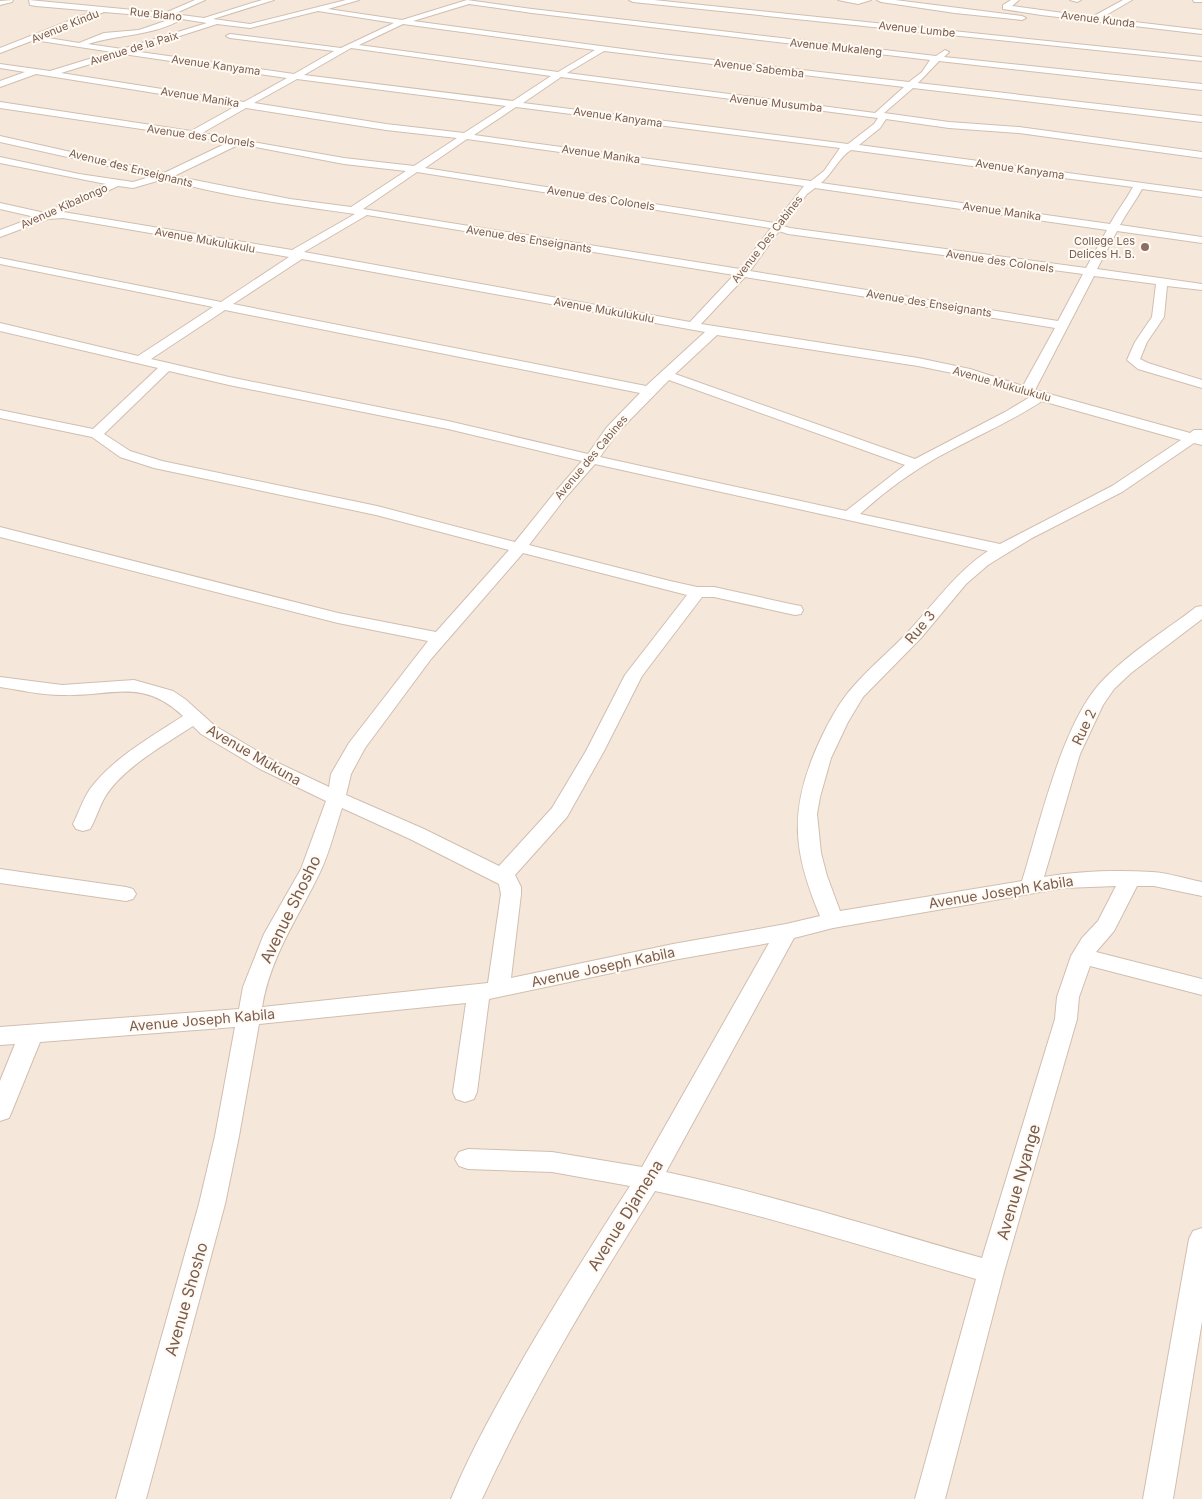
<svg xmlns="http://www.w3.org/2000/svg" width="1202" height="1499" viewBox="0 0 1202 1499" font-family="Inter,sans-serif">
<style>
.residential{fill:#f5e8da}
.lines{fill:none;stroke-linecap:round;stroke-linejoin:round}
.minor-casing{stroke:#d1beb0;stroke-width:2}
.minor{fill:#fff;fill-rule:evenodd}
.education-dot{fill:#8d6e63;stroke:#fffaf3;stroke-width:2}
.labels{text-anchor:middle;stroke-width:4;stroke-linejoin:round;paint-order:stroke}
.far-street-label{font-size:11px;fill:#7a5c4d;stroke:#fffaf3}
.far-education-label{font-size:11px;fill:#785e54;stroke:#fffaf3;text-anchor:end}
.street-label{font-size:14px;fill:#7a5c4d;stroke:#fffaf3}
.near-street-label{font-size:16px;fill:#7a5c4d;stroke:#fffaf3}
</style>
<rect width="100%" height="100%" fill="#fdf6ec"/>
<path class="residential" d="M0,0H1202V1499H0Z"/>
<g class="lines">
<defs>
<path id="minor" d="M13,0L12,2L0,5V1Z
M29,0L165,13L195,0H205L174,14L204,18L262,0H274L213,19L250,24L346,0H359L328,9L402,20L467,0L532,9L936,56L945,50L949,52L944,57L1202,84V90L939,61L918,83L1202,116V122L913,88L884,113L949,122L1019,127L1202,152V158L1019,133L949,128L886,119L880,128L859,145L1202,191V197L1142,189C1135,202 1127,212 1120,225L1202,237V243L1117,231L1097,269L1202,284V290L1167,286L1164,317L1147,342L1140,359L1148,363L1202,380V388L1138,369L1127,360L1135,342L1152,317L1156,284L1094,276L1035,390L1190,433L1194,430H1202V445L1194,443L1122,492L1032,538L988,565L966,584L921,638L863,697L848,722L831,758L820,797L817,814L821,853L827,876L840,911L1022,881C1040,824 1062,722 1103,680C1130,652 1165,631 1196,607L1202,606V619L1131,673L1114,689L1103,705L1080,754L1044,877C1079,871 1117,870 1152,872C1169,873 1186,879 1202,882V896L1154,886H1137L1114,931L1096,952L1202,979V995L1090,966L1079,997L1077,1019L1004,1272L945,1499H915L976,1279C869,1248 763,1214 655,1191C592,1291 531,1392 482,1499H451C471,1450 498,1403 524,1357C558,1299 593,1243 630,1186L552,1172L468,1169L459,1166L455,1159L459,1152L468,1149L552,1152L642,1167L769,943L673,960L489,999L477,1092L474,1099L465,1102L456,1099L453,1092L466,1003L259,1024L239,1136L225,1204L146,1499H116L199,1204L215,1136L235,1027L40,1042L12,1111L9,1118L0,1121V1081L15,1044L0,1045V1027L239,1009L243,987L264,934L301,869L326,801L260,769L201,734L193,726C166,744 122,768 105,797C99,807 96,819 90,829L83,831L76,829L73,824C79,812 83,799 90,789C113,758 151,737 183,716C141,677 112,697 62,695C41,695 20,690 0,687V677L62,685L134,680L173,691L185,699L215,726L274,761L329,787L331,774L349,743L428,641L338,623L0,537V527L338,613L436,632L509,550L376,515L154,468L120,457L92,437L0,418V410L93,429L158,368L0,331V323L138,356L213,307L0,264V258L221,302L289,257L63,218L48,219L0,237V230L35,217L0,209V203L45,213L106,184L0,163V157L79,174L133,182L153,176L0,142V136L164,173L229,142L0,108V102L191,131L236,106L36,74L0,87V81L25,72L0,68V64L50,71L112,52L34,40L0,53V48L94,11L36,6L30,5ZM469,4L532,13L930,60L922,72L909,82L661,54L413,21ZM318,11L394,23L341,48L230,34L226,36L230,38L334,51L294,74L133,51L217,24L250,28ZM104,12L165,17L174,18L139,30L104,33L79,43L42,37ZM182,19L207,23L122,49L88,44C119,34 154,36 182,19ZM403,24L595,50L558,72L359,45ZM351,48L551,76L513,101L304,75ZM604,51L904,87L875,113L567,73ZM123,54L287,78L244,102L61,73ZM561,77L878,118L874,124L848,144L523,103ZM297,79L506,106L464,133L386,124L254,103ZM516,107L840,148L824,171L811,181L474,135ZM246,108L386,130L457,138L414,166L344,158L202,133ZM467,139L804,186L775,223L425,168ZM240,144L344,164L406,171L351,207L290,199L174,176ZM851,150L1133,187C1126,200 1117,211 1110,224L821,183C833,173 839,157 851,150ZM417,172L770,228H771L740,269L363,209ZM164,179C226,197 291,205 355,214L292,250L63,212L118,186L133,188ZM815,188L1107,230L1086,268L790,228L783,226L807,194ZM367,215L734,275L690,322L304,252ZM779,231L788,234L1083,274L1058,321L750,271ZM302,259L705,332L646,386L233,304ZM745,277L1055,328L1023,386L970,369L918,358L701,324ZM225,310L640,393L607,427L588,454L448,421L229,377L151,359ZM717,335L918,366L962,375L1030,397L1005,412L915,459L675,374ZM169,371L229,385L448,429L582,461L556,491L515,542L377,506L162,461L130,451L104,434ZM669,380L905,465L846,511L600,457L617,433ZM1042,401L1181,440L1112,486L1000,544L860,514C884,492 910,473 938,457C972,438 1009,423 1042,401ZM595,464L988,551C956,572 935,603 908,632C890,651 869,668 852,688C837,705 826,727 817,747C789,811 793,852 820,916L786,924L673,944L511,978L521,894V887L515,875L567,817L604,751L642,676L702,597H714L795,615L801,614L803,610L801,606L795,605L714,587H697L670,581L529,545L566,497ZM523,553L687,595L625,675L586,751L552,808L499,866L424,829L346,795L351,774L365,748L431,659ZM342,808L410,839L499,884L501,894L488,983L262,1007C271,954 299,917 321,870C330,851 335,829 342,808ZM1116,886L1098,921L1082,938L1071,956L1057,997L1055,1019L982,1258C877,1228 773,1195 666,1172L794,938L833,928L1064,888Z
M629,0H654L1202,57V61L633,2Z
M838,0H871L858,4Z
M877,0H895L1022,16L1026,18L1022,20L955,13L881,2Z
M1011,0H1019L1012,6L1092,17L1123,0H1132L1101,18L1202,30V34L1041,15L1003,9V5Z
M1070,0H1081L1077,2Z
M1193,0H1202V2H1194Z
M0,869L126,887L133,889L136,894L133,899L126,901L0,883Z
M1202,1228V1321L1173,1499H1143L1189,1239L1193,1231Z"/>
</defs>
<use href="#minor" class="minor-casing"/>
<use href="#minor" class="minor"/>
</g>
<circle class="education-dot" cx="1145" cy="247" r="5"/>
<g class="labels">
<g class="far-street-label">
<text transform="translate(156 14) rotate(6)" y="4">Rue Biano</text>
<text transform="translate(1098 19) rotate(7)" y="4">Avenue Kunda</text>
<text transform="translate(65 26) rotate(-22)" y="4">Avenue Kindu</text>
<text transform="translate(917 29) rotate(6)" y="4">Avenue Lumbe</text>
<text transform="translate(836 47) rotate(6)" y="4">Avenue Mukaleng</text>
<text transform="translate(134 48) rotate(-17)" y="4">Avenue de la Paix</text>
<text transform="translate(216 65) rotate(8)" y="4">Avenue Kanyama</text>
<text transform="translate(759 68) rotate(7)" y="4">Avenue Sabemba</text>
<text transform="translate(200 97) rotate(9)" y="4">Avenue Manika</text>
<text transform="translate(776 103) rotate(6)" y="4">Avenue Musumba</text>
<text transform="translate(618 117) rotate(8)" y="4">Avenue Kanyama</text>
<text transform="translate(201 136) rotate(8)" y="4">Avenue des Colonels</text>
<text transform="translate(601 154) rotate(8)" y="4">Avenue Manika</text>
<text transform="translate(131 168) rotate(14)" y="4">Avenue des Enseignants</text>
<text transform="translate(1020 169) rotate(8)" y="4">Avenue Kanyama</text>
<text transform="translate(601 198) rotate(9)" y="4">Avenue des Colonels</text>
<text transform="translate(64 206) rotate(-24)" y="4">Avenue Kibalongo</text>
<text transform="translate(1002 211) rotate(8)" y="4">Avenue Manika</text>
<text transform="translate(529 239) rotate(9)" y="4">Avenue des Enseignants</text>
<text transform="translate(767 239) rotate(-52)" y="4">Avenue Des Cabines</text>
<text transform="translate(205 240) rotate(10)" y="4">Avenue Mukulukulu</text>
<text transform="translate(1000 261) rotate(8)" y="4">Avenue des Colonels</text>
<text transform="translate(929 303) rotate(9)" y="4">Avenue des Enseignants</text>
<text transform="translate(604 310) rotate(10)" y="4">Avenue Mukulukulu</text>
<text transform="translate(1002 384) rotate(16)" y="4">Avenue Mukulukulu</text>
<text transform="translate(591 457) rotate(-50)" y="4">Avenue des Cabines</text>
</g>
<g class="far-education-label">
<text x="1135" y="245">College Les<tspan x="1135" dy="13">Delices H. B.</tspan></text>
</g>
<g class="street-label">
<text transform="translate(920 627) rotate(-50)" y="5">Rue 3</text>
<text transform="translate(1084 727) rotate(-65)" y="5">Rue 2</text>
<text transform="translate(254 755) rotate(30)" y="5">Avenue Mukuna</text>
<text transform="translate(1001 892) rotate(-9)" y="5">Avenue Joseph Kabila</text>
<text transform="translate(603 967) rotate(-12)" y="5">Avenue Joseph Kabila</text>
<text transform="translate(202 1020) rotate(-5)" y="5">Avenue Joseph Kabila</text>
</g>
<g class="near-street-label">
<text transform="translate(290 909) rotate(-64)" y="6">Avenue Shosho</text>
<text transform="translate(1018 1182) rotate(-74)" y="6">Avenue Nyange</text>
<text transform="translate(625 1215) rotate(-58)" y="6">Avenue Djamena</text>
<text transform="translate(186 1299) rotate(-74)" y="6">Avenue Shosho</text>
</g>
</g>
</svg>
